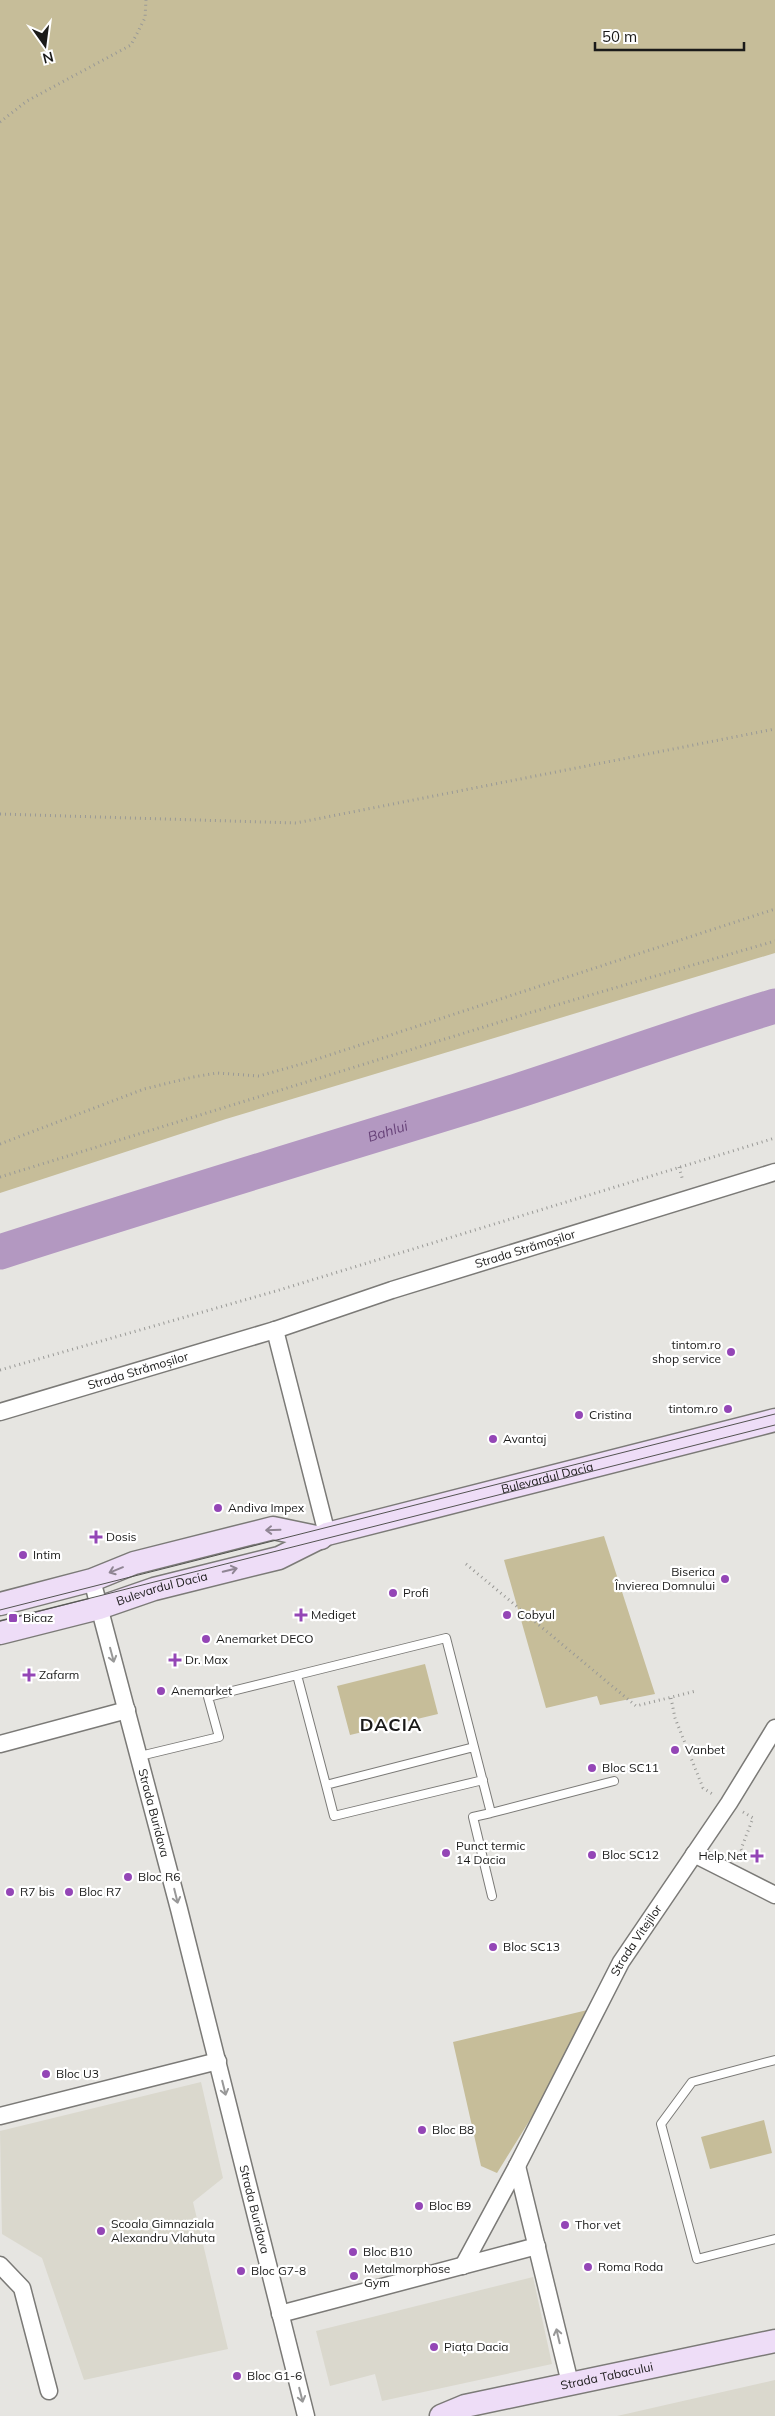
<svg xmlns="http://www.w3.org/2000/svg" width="775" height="2416" viewBox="0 0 775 2416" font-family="Mulish,sans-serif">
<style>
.built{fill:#dad8cd}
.green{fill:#c6bd99}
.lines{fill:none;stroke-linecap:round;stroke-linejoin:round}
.river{stroke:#b398c1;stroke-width:35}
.lane-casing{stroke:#7b7a77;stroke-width:10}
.street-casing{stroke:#7b7a77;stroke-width:19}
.secondary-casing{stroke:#7b7a77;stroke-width:25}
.path{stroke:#999996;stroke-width:3;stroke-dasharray:1 4;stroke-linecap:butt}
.lane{stroke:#fff;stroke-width:8}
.street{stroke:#fff;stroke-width:16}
.secondary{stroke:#eeddf7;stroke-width:22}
.tram{stroke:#535351;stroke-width:1}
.oneway{stroke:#8f8593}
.oneway2{stroke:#989898}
.poi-dot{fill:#9446b6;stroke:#fff;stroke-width:2}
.labels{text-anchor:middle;stroke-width:4.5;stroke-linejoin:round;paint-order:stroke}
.street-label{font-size:12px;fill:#1a1a19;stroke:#fff}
.poi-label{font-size:12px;fill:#1a1a19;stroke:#fff;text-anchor:start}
.water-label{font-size:14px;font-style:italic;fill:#684379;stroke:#fff}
.district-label{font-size:18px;font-weight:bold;letter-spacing:1px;fill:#1a1a19;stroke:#fff}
</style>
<rect width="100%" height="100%" fill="#e6e5e1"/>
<path class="built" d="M201,2082L223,2178L193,2202L228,2349L84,2380L42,2258L2,2234L0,2131Z
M533,2277L552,2364L382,2401L375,2374L330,2386L316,2331Z
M775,2380V2416H617Z"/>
<path class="green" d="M0,0H775V953L226,1119L0,1193Z
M604,1536L655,1694L600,1705L597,1696L546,1708L504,1560Z
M425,1664L438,1714L350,1735L337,1686Z
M600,2007L497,2173L481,2166L453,2042Z
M764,2120L772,2153L710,2169L701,2137Z"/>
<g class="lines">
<path class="river" id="s1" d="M0,1252C158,1201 317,1153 476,1104C576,1073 675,1036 775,1006"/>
<defs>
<path id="lane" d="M297,1675L446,1638L474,1747
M140,1756L219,1737L208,1697L297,1675L326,1785L474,1747L491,1813L473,1817L492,1896
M326,1785L334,1816L483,1780
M491,1813L614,1781
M775,2060L692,2082L661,2124L697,2259L775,2239"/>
<g id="street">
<path d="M275,1330L327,1534"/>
<path id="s2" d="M0,1412L275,1330L392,1290L775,1172"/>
<path id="s3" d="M92,1580L179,1909L306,2416"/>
<path d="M0,1744L127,1710"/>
<path d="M694,1854L775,1895"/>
<path d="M0,2116L218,2061"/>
<path d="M517,2166L570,2383"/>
<path d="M0,2265L22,2288L49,2391"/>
<path id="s4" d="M463,2266L517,2166L621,1962L729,1803L775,1728"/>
<path d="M280,2314L537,2246"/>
</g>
<g id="secondary">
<path d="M0,1604L92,1580L134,1563L273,1528L321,1538"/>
<path id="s5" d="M0,1633L99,1608L154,1589L279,1558L327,1534L775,1420"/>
<path id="s6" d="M441,2416L465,2406L775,2341"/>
</g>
</defs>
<use href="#lane" class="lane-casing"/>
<use href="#street" class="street-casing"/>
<use href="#secondary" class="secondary-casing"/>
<path class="path" d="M0,122L27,101L131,45L145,18L146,0
M0,814L296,823L775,729
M0,1144L144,1089L193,1077L217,1073L259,1076L305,1063L775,909
M679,1167L683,1181
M0,1177L529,1013L775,941
M0,1370L276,1291L775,1138
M466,1564L636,1706L696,1691
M671,1698L675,1718L703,1788L714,1795
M743,1812L753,1818L741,1849L747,1861"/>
<use href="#lane" class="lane"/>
<use href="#street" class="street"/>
<use href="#secondary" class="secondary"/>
<path class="tram" d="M0,1610L775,1414
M0,1621L775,1425"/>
</g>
<defs><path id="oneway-shaft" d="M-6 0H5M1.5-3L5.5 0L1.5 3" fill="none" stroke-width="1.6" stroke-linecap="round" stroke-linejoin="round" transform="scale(1.25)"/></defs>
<g class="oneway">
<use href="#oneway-shaft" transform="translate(273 1530) rotate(178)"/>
<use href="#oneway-shaft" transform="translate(116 1570) rotate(158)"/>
<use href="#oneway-shaft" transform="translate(230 1570) rotate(-14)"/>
</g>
<g class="oneway2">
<use href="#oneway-shaft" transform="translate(112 1655) rotate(75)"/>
<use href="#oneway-shaft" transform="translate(176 1896) rotate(76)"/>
<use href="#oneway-shaft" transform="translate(224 2088) rotate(76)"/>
<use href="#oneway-shaft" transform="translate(558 2336) rotate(-103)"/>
<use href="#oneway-shaft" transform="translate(301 2395) rotate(76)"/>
</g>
<g class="poi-dot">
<circle cx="731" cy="1352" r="5"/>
<circle cx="728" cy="1409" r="5"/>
<circle cx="579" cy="1415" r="5"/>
<circle cx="493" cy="1439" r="5"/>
<circle cx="218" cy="1508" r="5"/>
<path d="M93.5 1529.5h5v5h5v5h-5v5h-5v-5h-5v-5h5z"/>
<circle cx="23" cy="1555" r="5"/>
<circle cx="725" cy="1579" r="5"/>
<circle cx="393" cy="1593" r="5"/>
<path d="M298.5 1607.5h5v5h5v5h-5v5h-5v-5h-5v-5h5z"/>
<circle cx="507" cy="1615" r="5"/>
<rect x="8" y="1613" width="10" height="10" rx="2.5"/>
<circle cx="206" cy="1639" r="5"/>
<path d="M172.5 1652.5h5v5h5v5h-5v5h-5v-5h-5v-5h5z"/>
<path d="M26.5 1667.5h5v5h5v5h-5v5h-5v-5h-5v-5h5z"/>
<circle cx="161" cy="1691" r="5"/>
<circle cx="675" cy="1750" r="5"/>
<circle cx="592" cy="1768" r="5"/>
<circle cx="446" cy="1853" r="5"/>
<circle cx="592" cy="1855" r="5"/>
<path d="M754.5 1848.5h5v5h5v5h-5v5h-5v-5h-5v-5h5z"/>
<circle cx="128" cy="1877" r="5"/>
<circle cx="10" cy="1892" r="5"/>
<circle cx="69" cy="1892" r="5"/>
<circle cx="493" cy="1947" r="5"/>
<circle cx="46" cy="2074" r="5"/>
<circle cx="422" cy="2130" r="5"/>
<circle cx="419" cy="2206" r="5"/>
<circle cx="565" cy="2225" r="5"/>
<circle cx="101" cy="2231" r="5"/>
<circle cx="353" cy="2252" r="5"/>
<circle cx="588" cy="2267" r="5"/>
<circle cx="241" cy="2271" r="5"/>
<circle cx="354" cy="2276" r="5"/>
<circle cx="434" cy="2347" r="5"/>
<circle cx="237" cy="2376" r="5"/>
</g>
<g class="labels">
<g class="street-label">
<text dy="4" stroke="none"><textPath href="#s2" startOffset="550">Strada Strămoșilor</textPath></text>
<text dy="4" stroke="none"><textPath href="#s2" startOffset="144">Strada Strămoșilor</textPath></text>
<text dy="4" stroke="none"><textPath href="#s5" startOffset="570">Bulevardul Dacia</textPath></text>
<text dy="4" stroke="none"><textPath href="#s5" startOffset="168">Bulevardul Dacia</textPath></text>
<text dy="4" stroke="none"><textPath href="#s3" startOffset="241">Strada Buridava</textPath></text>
<text dy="4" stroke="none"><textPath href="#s4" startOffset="369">Strada Vitejilor</textPath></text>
<text dy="4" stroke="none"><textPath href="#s3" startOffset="650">Strada Buridava</textPath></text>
<text dy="4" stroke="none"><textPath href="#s6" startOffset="171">Strada Tabacului</textPath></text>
</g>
<g class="poi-label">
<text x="721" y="1349" text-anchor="end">tintom.ro<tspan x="721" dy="14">shop service</tspan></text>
<text x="718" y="1413" text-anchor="end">tintom.ro</text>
<text x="589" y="1419">Cristina</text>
<text x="503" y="1443">Avantaj</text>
<text x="228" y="1512">Andiva Impex</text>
<text x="106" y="1541">Dosis</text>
<text x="33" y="1559">Intim</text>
<text x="715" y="1576" text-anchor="end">Biserica<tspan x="715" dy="14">Învierea Domnului</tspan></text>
<text x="403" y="1597">Profi</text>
<text x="311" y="1619">Mediget</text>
<text x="517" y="1619">Cobyul</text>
<text x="23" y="1622">Bicaz</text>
<text x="216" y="1643">Anemarket DECO</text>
<text x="185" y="1664">Dr. Max</text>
<text x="39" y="1679">Zafarm</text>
<text x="171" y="1695">Anemarket</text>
<text x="685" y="1754">Vanbet</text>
<text x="602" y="1772">Bloc SC11</text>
<text x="456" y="1850">Punct termic<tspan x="456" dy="14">14 Dacia</tspan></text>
<text x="602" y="1859">Bloc SC12</text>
<text x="747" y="1860" text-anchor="end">Help Net</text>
<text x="138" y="1881">Bloc R6</text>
<text x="20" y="1896">R7 bis</text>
<text x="79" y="1896">Bloc R7</text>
<text x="503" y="1951">Bloc SC13</text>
<text x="56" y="2078">Bloc U3</text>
<text x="432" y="2134">Bloc B8</text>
<text x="429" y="2210">Bloc B9</text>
<text x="111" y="2228">Scoala Gimnaziala<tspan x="111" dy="14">Alexandru Vlahuta</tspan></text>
<text x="575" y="2229">Thor vet</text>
<text x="363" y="2256">Bloc B10</text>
<text x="598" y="2271">Roma Roda</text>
<text x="364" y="2273">Metalmorphose<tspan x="364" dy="14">Gym</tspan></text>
<text x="251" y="2275">Bloc G7-8</text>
<text x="444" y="2351">Piața Dacia</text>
<text x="247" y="2380">Bloc G1-6</text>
</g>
<g class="water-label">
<text dy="5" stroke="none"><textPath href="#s1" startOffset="406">Bahlui</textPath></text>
</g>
<g class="district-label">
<text x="391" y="1731">DACIA</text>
</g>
</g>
<g transform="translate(45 45) rotate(166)" stroke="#ffffff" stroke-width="4" paint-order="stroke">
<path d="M0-4L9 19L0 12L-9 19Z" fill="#1a1a19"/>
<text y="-8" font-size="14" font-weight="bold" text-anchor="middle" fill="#1a1a19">N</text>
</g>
<path d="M595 42v8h149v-8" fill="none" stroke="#1a1a19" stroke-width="2.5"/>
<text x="602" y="42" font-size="15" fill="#1a1a19" stroke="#ffffff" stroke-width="4" paint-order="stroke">50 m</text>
</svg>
